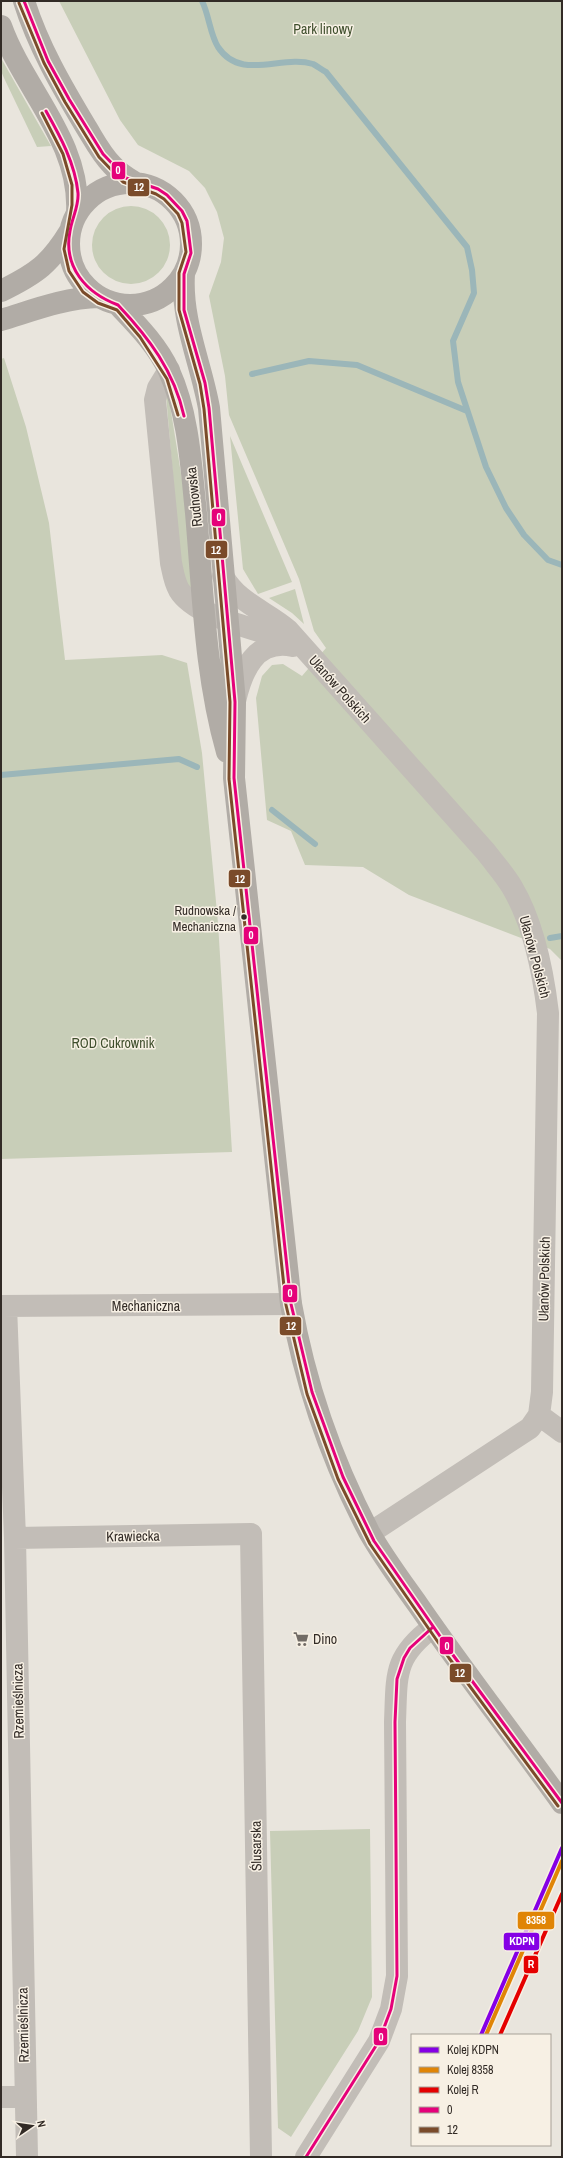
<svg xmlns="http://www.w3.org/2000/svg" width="563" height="2158" viewBox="0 0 563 2158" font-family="'Archivo Narrow',sans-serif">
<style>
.green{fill:#c8ceb8}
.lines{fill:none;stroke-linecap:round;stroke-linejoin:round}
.stream{stroke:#9bb6b9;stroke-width:6}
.minor{stroke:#c2bdb7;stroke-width:22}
.major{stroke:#b1aca6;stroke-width:22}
.bus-1-casing{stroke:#f7f0e4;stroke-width:6}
.bus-2-casing{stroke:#f7f0e4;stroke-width:6}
.bus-1{stroke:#e5017a;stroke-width:3}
.bus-2{stroke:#7a4b2a;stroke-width:3}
.rail-1-casing{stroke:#f7f0e4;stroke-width:7}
.rail-2-casing{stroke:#f7f0e4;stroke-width:7}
.rail-3-casing{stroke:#f7f0e4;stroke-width:7}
.rail-1{stroke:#8500e5;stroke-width:4}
.rail-2{stroke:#e08506;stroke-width:4}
.rail-3{stroke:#e50000;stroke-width:4}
.bus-dot{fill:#322b26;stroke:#f7f0e4;stroke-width:1.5}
.labels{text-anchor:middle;stroke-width:3;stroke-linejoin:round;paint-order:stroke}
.bus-label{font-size:13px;fill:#322b26;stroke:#f7f0e4;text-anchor:end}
.park-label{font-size:14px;fill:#3e4e2c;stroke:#f7f0e4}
.street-label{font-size:14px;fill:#322b26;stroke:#f7f0e4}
.poi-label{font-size:14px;fill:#322b26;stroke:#f7f0e4;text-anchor:start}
.line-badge{stroke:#f7f0e4;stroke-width:1.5}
.badge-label{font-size:11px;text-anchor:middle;font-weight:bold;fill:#fff}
</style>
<rect width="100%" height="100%" fill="#e9e5dd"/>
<path class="green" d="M59,1H562V961L550,949L409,895L363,867L305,865L291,831L267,820L256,698L262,676L272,665L283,664L302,676L326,648L314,631L299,579L229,415L225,376L209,296L221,262L224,238L217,212L205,188L189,171L138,145L120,120Z
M1,58L51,146L37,147L4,78L1,71Z
M92 245a39 39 0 1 1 78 0a39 39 0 1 1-78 0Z
M4,358L26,427L49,523L65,660L162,655L187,663L202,753L218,923L232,1152L1,1159V359Z
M166,395L169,399L187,511L195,596L182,582Z
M230,436L292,582L258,594L243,569Z
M295,589L304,624L292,613L269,598Z
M370,1829L372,1997L358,2031L291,2137L278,2128L270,1831Z"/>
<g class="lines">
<path class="stream" d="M202,1C209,15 210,34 218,47C241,82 282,54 313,64C317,66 322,70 326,72L467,247L472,270L474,293L453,341L458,382L486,467L506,508L524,535L548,560L562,565
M252,374L309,361L357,365L467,411
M1,775L179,759L197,767
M272,810L315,844
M550,938L562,936"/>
<path class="minor" d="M169,370L158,388L155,400L171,563C173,572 174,581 179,590C197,620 268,630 298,645
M223,576C238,603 266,611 288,630L486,852C495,864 505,875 512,887C534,924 543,971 548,1013L542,1392L539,1415L530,1428L370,1533
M235,701C242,671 255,638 293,646
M1,1306L291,1304
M6,1306L15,1538L27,2157
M539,1415L562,1432
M15,1538L251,1534L261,2157
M1,2097H24
M306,2157L379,2041L391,2009L397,1976L395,1722C397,1675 393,1657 433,1627"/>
<path class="major" d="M24,1C38,46 62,87 86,127C94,140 101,154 112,165C119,173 127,178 136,183
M1,26C24,90 81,141 77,213
M69 244a61 61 0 1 1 122 0a61 61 0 1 1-122 0Z
M184,274C181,321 201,363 209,408L235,702L234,778L291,1304C305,1384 331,1459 369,1532C383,1557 401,1581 418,1605C464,1672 514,1736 562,1803
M1,291C36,274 50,264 70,231
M118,305C136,324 158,346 169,371C189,415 191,466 196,513C203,593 205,675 227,752
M1,320C34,310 64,298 99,297"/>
<defs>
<path id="bus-1" d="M24,1L48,61L69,99L103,154L126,178L158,189L167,195L182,211L187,221L191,253L184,274V310L205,383L209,408L235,702L234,778L291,1304L312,1392L343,1477L374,1541L453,1655L562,1803
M46,111C60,136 75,163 78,193C79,206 72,218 70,231C63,267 86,293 118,305
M118,305C149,338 174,371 184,416
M306,2157L379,2041L391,2009L397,1976L395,1722L397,1679L404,1658L410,1648L433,1627"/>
<path id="bus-2" d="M19,3L44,63L65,102L99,157L123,182L156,194L164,199L178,214L182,223L186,252L179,273V310L200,384L204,409L230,702L229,779L286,1305L307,1394L338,1479L370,1544L449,1658L558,1806
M42,113L63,154L72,185V205L64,249L69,271L83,292L98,303L117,310L140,337L167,379L178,415"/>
</defs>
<use href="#bus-1" class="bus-1-casing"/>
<use href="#bus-2" class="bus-2-casing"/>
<use href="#bus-1" class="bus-1"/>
<use href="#bus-2" class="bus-2"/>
<defs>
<path id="rail-1" d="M481,2035L562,1848"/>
<path id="rail-2" d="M486,2035L562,1861"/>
<path id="rail-3" d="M500,2035L562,1894"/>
</defs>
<use href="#rail-1" class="rail-1-casing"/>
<use href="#rail-2" class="rail-2-casing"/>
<use href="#rail-3" class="rail-3-casing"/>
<use href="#rail-1" class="rail-1"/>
<use href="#rail-2" class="rail-2"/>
<use href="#rail-3" class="rail-3"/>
</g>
<defs>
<symbol id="supermarket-bare" viewBox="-9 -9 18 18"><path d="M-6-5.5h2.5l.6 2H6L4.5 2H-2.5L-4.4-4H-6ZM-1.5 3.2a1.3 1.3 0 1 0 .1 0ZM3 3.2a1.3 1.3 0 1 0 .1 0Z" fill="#726c66" stroke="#f7f0e4" stroke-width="2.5" paint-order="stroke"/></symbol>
</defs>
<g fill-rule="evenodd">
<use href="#supermarket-bare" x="290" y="1628" width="22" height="22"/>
</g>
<circle class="bus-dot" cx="244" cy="917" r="3.5"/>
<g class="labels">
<g class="bus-label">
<text x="236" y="915">Rudnowska /<tspan x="236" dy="16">Mechaniczna</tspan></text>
</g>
<g class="park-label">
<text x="323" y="34">Park linowy</text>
<text x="113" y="1048">ROD Cukrownik</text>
</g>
<g class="street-label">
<text transform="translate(194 497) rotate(-96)" y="5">Rudnowska</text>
<text transform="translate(340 689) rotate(48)" y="5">Ułanów Polskich</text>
<text transform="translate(535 957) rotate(75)" y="5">Ułanów Polskich</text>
<text transform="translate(544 1279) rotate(-89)" y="5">Ułanów Polskich</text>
<text x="146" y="1311">Mechaniczna</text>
<text transform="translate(133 1536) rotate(-1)" y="5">Krawiecka</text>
<text transform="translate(18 1701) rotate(-91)" y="5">Rzemieślnicza</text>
<text transform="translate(256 1846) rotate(-91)" y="5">Ślusarska</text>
<text transform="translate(23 2025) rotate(-91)" y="5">Rzemieślnicza</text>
</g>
<g class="poi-label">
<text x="313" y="1644">Dino</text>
</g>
</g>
<g class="line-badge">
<rect x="111" y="161" width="15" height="19" rx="4" fill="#e5017a"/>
<rect x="127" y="178" width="23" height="19" rx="4" fill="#7a4b2a"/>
<rect x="211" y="508" width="15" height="19" rx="4" fill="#e5017a"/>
<rect x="205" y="540" width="23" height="19" rx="4" fill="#7a4b2a"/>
<rect x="228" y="869" width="23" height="19" rx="4" fill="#7a4b2a"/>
<rect x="243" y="926" width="16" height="19" rx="4" fill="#e5017a"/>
<rect x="282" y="1284" width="16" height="19" rx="4" fill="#e5017a"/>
<rect x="279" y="1316" width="23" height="20" rx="4" fill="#7a4b2a"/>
<rect x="439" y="1636" width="15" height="19" rx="4" fill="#e5017a"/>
<rect x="449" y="1663" width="23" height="20" rx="4" fill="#7a4b2a"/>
<rect x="517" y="1911" width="38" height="19" rx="4" fill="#e08506"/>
<rect x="503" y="1932" width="37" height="19" rx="4" fill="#8500e5"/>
<rect x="523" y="1955" width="16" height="19" rx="4" fill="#e50000"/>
<rect x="373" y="2027" width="15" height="19" rx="4" fill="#e5017a"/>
</g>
<g class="badge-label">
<text x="118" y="174">0</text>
<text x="139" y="191">12</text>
<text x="219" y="521">0</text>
<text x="216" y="554">12</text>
<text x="240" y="883">12</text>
<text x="251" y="939">0</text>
<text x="290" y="1297">0</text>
<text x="291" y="1330">12</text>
<text x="447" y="1650">0</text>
<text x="460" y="1677">12</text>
<text x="536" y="1924">8358</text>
<text x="522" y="1945">KDPN</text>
<text x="531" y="1968">R</text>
<text x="381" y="2041">0</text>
</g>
<rect width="563" height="2158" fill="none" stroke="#322b26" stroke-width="4"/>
<rect x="411" y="2034" width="140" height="112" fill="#f7f0e4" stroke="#a8a198"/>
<rect x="419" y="2047" width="20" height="6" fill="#8500e5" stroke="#a8a198"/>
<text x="447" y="2054" font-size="12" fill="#322b26">Kolej KDPN</text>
<rect x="419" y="2067" width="20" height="6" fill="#e08506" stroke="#a8a198"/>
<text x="447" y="2074" font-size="12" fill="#322b26">Kolej 8358</text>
<rect x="419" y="2087" width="20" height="6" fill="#e50000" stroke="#a8a198"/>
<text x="447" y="2094" font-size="12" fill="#322b26">Kolej R</text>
<rect x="419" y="2107" width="20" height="6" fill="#e5017a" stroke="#a8a198"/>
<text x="447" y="2114" font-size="12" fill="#322b26">0</text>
<rect x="419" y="2127" width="20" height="6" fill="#7a4b2a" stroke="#a8a198"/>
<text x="447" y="2134" font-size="12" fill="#322b26">12</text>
<g transform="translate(32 2126) rotate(77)" stroke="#f7f0e4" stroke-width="3" paint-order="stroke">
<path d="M0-3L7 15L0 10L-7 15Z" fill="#322b26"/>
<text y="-6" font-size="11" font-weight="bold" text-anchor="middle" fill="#322b26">N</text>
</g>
</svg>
